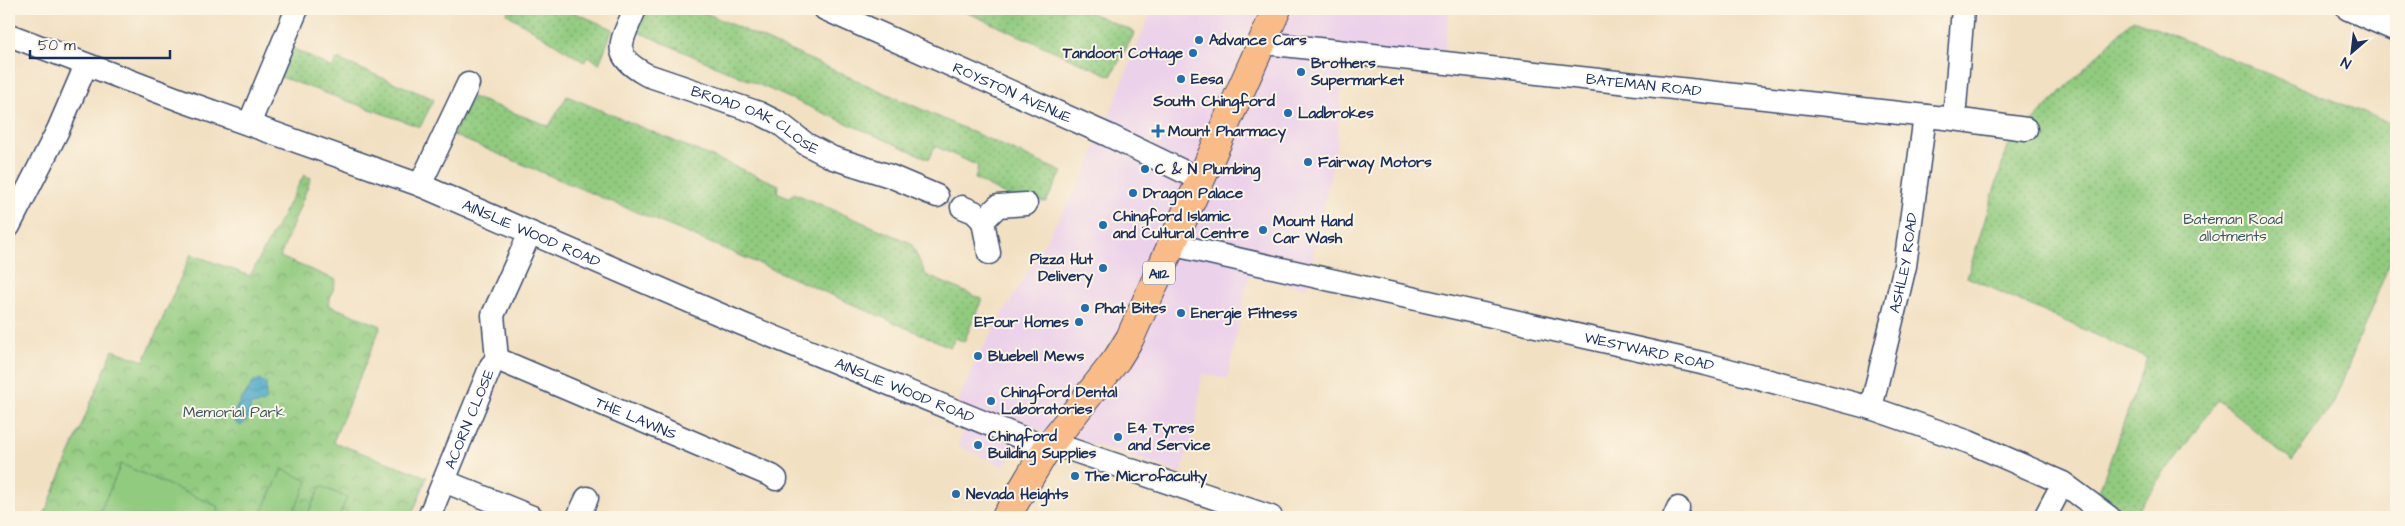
<svg xmlns="http://www.w3.org/2000/svg" width="2405" height="526" viewBox="0 0 2405 526" font-family="'Architects Daughter',sans-serif">
<style>
.built{fill:#ecd1ea}
.grass{fill:url(#grass-dots);stroke:#567d6e}
.park{fill:url(#park-crowns);stroke:#567d6e}
.pitch{fill:#91cb7f;stroke:#567d6e}
.water{fill:url(#water-waves);stroke:#326c94}
.lines{fill:none;stroke-linecap:round;stroke-linejoin:round}
.minor-casing{stroke:#3b4a6d;stroke-width:25}
.primary-casing{stroke:#3b4a6d;stroke-width:30}
.minor{stroke:#fff;stroke-width:22}
.primary{stroke:#f9bc89;stroke-width:28}
.poi-dot{fill:#1f6fb2;stroke:#fcf5e5;stroke-width:2}
.labels{text-anchor:middle;stroke-width:4;stroke-linejoin:round;paint-order:stroke}
.shield{fill:#fcf5e5;stroke:#5e6a86;stroke-width:1}
.shield-label{font-size:14px;font-weight:bold;fill:#1b2f5e}
.poi-label{font-size:15px;font-weight:bold;fill:#1b2f5e;stroke:#fcf5e5;text-anchor:start}
.street-label{font-size:15px;fill:#1b2f5e;stroke:#fcf5e5}
.park-label{font-size:15px;fill:#385666;stroke:#fcf5e5}
.neighbourhood-label{font-size:16px;font-weight:bold;fill:#1b2f5e;stroke:#fcf5e5}
</style>
<defs>
<pattern id="grass-dots" width="8" height="8" patternUnits="userSpaceOnUse" patternTransform="scale(1.25)"><rect width="8" height="8" fill="#91cb7f"/><path d="M2 2h.1M6 6h.1" fill="none" stroke="#76a56b" stroke-width="1.8" stroke-linecap="round"/></pattern>
<pattern id="park-crowns" width="20" height="18" patternUnits="userSpaceOnUse" patternTransform="scale(1.25)"><rect width="20" height="18" fill="#91cb7f"/><path d="M2 6a3 3 0 1 1 6 0M12 15a3 3 0 1 1 6 0" fill="none" stroke="#76a56b"/></pattern>
<pattern id="water-waves" width="16" height="10" patternUnits="userSpaceOnUse" patternTransform="scale(1.25)"><rect width="16" height="10" fill="#4aa8c9"/><path d="M0 5q4-4 8 0t8 0" fill="none" stroke="#3d89a6"/></pattern>
</defs>
<rect width="100%" height="100%" fill="#fcf5e5"/>
<filter id="ink" filterUnits="userSpaceOnUse"><feTurbulence type="fractalNoise" baseFrequency=".02" numOctaves="2"/><feDisplacementMap in="SourceGraphic" scale="10" xChannelSelector="R" yChannelSelector="G"/><feConvolveMatrix kernelMatrix="1 2 1 2 8 2 1 2 1" color-interpolation-filters="sRGB"/></filter>
<filter id="wash" filterUnits="userSpaceOnUse"><feTurbulence type="fractalNoise" baseFrequency=".0096" numOctaves="4" result="noise"/><feDisplacementMap in="SourceGraphic" scale="20" xChannelSelector="R" yChannelSelector="G"/><feGaussianBlur stdDeviation="1.12" result="paint"/><feColorMatrix in="noise" values="0 0 0 0 0 0 0 0 0 0 0 0 0 0 0 0 0 1.4 0 .05"/><feComposite in="paint" operator="in"/></filter>
<g filter="url(#wash)">
<rect width="100%" height="100%" fill="#f2e0c2"/>
<path class="built" d="M1152,9H1449L1444,57L1344,61L1337,144L1306,288L1249,276L1227,379L1202,373L1196,423L1181,473L1103,447L1027,427L1004,466L958,446L965,426L959,399L977,358L1086,172Z"/>
<path class="grass" d="M509,9H566L613,29L599,64L589,56L584,62L507,14Z
M646,9H697L1062,172L1046,202L1007,196L975,179L978,166L935,146L929,159L636,31Z
M959,9H1082L1135,32L1111,76Z
M2133,19L2396,126V247L2333,404L2292,461L2218,400L2133,517L2099,491L2147,358L1967,277L2008,146Z
M290,47L332,68L337,59L434,99L420,127L278,76Z
M567,96L779,185L777,192L790,198L794,193L911,243L926,275L982,299L964,342L956,338L950,347L772,269L453,135L472,97L549,126Z"/>
<path class="park" d="M304,175L311,178L280,257L336,280L328,305L381,326L333,442L427,477L411,517H43L113,350L144,361L191,254L250,276Z"/>
<path class="pitch" d="M121,464L219,507L215,517H98Z
M282,469L308,481L291,517H260Z
M321,486L347,498L338,517H306Z"/>
<path class="water" d="M259,380L266,383V399L263,403L251,405L248,419L241,426L235,422L236,408L254,381Z"/>
</g>
<g filter="url(#ink)">
<g class="lines">
<defs>
<g id="minor">
<path id="s1" d="M635,9C622,42 608,54 647,75L759,113L779,123L806,144L833,158L890,176L937,196"/>
<path id="s2" d="M825,9L1108,135L1199,179"/>
<path d="M2348,9L2396,30"/>
<path id="s3" d="M9,35L183,101L420,185L742,324L1047,448"/>
<path id="s4" d="M1264,43L1954,119L2026,129"/>
<path d="M1954,119L1963,9"/>
<path d="M249,124L297,9"/>
<path d="M420,185L468,84"/>
<path d="M962,207L974,212L983,221L998,206L1026,204"/>
<path d="M983,221L989,253"/>
<path d="M9,226L58,130L86,65"/>
<path id="s5" d="M1170,244L1706,364L1871,408L1969,442L2063,483L2109,517"/>
<path id="s6" d="M497,359L772,476L776,479"/>
<path d="M497,359L493,315L530,233"/>
<path id="s7" d="M1871,408L1905,266L1925,116"/>
<path d="M1051,443L1271,517"/>
<path d="M444,481L532,517"/>
<path id="s8" d="M429,517L491,366L497,359"/>
<path d="M578,517L587,498"/>
<path d="M1674,517L1678,508"/>
<path d="M2045,517L2055,498"/>
</g>
<path id="primary" d="M1006,517L1047,448L1117,359L1130,338L1277,9"/>
</defs>
<use href="#minor" class="minor-casing"/>
<use href="#primary" class="primary-casing"/>
<use href="#minor" class="minor"/>
<use href="#primary" class="primary"/>
</g>
</g>
<g class="poi-dot">
<circle cx="1199" cy="40" r="5"/>
<circle cx="1193" cy="53" r="5"/>
<circle cx="1301" cy="72" r="5"/>
<circle cx="1181" cy="79" r="5"/>
<circle cx="1288" cy="113" r="5"/>
<path d="M1155.5 123.5h5v5h5v5h-5v5h-5v-5h-5v-5h5z"/>
<circle cx="1308" cy="162" r="5"/>
<circle cx="1145" cy="169" r="5"/>
<circle cx="1133" cy="193" r="5"/>
<circle cx="1103" cy="225" r="5"/>
<circle cx="1263" cy="230" r="5"/>
<circle cx="1103" cy="268" r="5"/>
<circle cx="1085" cy="308" r="5"/>
<circle cx="1181" cy="313" r="5"/>
<circle cx="1079" cy="322" r="5"/>
<circle cx="978" cy="356" r="5"/>
<circle cx="991" cy="401" r="5"/>
<circle cx="1118" cy="437" r="5"/>
<circle cx="978" cy="445" r="5"/>
<circle cx="1075" cy="476" r="5"/>
<circle cx="956" cy="494" r="5"/>
</g>
<g class="labels">
<rect class="shield" x="1143" y="261.5" width="32" height="23" rx="4"/>
<g class="shield-label">
<text x="1159" y="278">A112</text>
</g>
<g class="poi-label">
<text x="1209" y="45">Advance Cars</text>
<text x="1183" y="58" text-anchor="end">Tandoori Cottage</text>
<text x="1311" y="68">Brothers<tspan x="1311" dy="17">Supermarket</tspan></text>
<text x="1191" y="84">Eesa</text>
<text x="1298" y="118">Ladbrokes</text>
<text x="1168" y="136">Mount Pharmacy</text>
<text x="1318" y="167">Fairway Motors</text>
<text x="1155" y="174">C &amp; N Plumbing</text>
<text x="1143" y="198">Dragon Palace</text>
<text x="1113" y="221">Chingford Islamic<tspan x="1113" dy="17">and Cultural Centre</tspan></text>
<text x="1273" y="226">Mount Hand<tspan x="1273" dy="17">Car Wash</tspan></text>
<text x="1093" y="264" text-anchor="end">Pizza Hut<tspan x="1093" dy="17">Delivery</tspan></text>
<text x="1095" y="313">Phat Bites</text>
<text x="1191" y="318">Energie Fitness</text>
<text x="1069" y="327" text-anchor="end">EFour Homes</text>
<text x="988" y="361">Bluebell Mews</text>
<text x="1001" y="397">Chingford Dental<tspan x="1001" dy="17">Laboratories</tspan></text>
<text x="1128" y="433">E4 Tyres<tspan x="1128" dy="17">and Service</tspan></text>
<text x="988" y="441">Chingford<tspan x="988" dy="17">Building Supplies</tspan></text>
<text x="1085" y="481">The Microfaculty</text>
<text x="966" y="499">Nevada Heights</text>
</g>
<g class="street-label">
<text dy="5" stroke="none"><textPath href="#s4" startOffset="382">BATEMAN ROAD</textPath></text>
<text dy="5" stroke="none"><textPath href="#s2" startOffset="205">ROYSTON AVENUE</textPath></text>
<text dy="5" stroke="none"><textPath href="#s1" startOffset="198">BROAD OAK CLOSE</textPath></text>
<text dy="5" stroke="none"><textPath href="#s3" startOffset="559">AINSLIE WOOD ROAD</textPath></text>
<text dy="5" stroke="none"><textPath href="#s7" startOffset="149">ASHLEY ROAD</textPath></text>
<text dy="5" stroke="none"><textPath href="#s5" startOffset="491">WESTWARD ROAD</textPath></text>
<text dy="5" stroke="none"><textPath href="#s3" startOffset="964">AINSLIE WOOD ROAD</textPath></text>
<text dy="5" stroke="none"><textPath href="#s6" startOffset="151">THE LAWNS</textPath></text>
<text dy="5" stroke="none"><textPath href="#s8" startOffset="106">ACORN CLOSE</textPath></text>
</g>
<g class="park-label">
<text x="2233" y="224">Bateman Road<tspan x="2233" dy="17">allotments</tspan></text>
<text x="234" y="417">Memorial Park</text>
</g>
<g class="neighbourhood-label">
<text x="1214" y="106">South Chingford</text>
</g>
</g>
<rect width="2405" height="526" fill="none" stroke="#fcf5e5" stroke-width="30"/>
<g transform="translate(2352 52) rotate(208)" stroke="#fcf5e5" stroke-width="4" paint-order="stroke">
<path d="M0-4L9 19L0 12L-9 19Z" fill="#1b2f5e"/>
<text y="-8" font-size="14" font-weight="bold" text-anchor="middle" fill="#1b2f5e">N</text>
</g>
<path d="M30 50v8h140v-8" fill="none" stroke="#1b2f5e" stroke-width="2.5"/>
<text x="38" y="50" font-size="15" fill="#1b2f5e" stroke="#fcf5e5" stroke-width="4" paint-order="stroke">50 m</text>
</svg>
